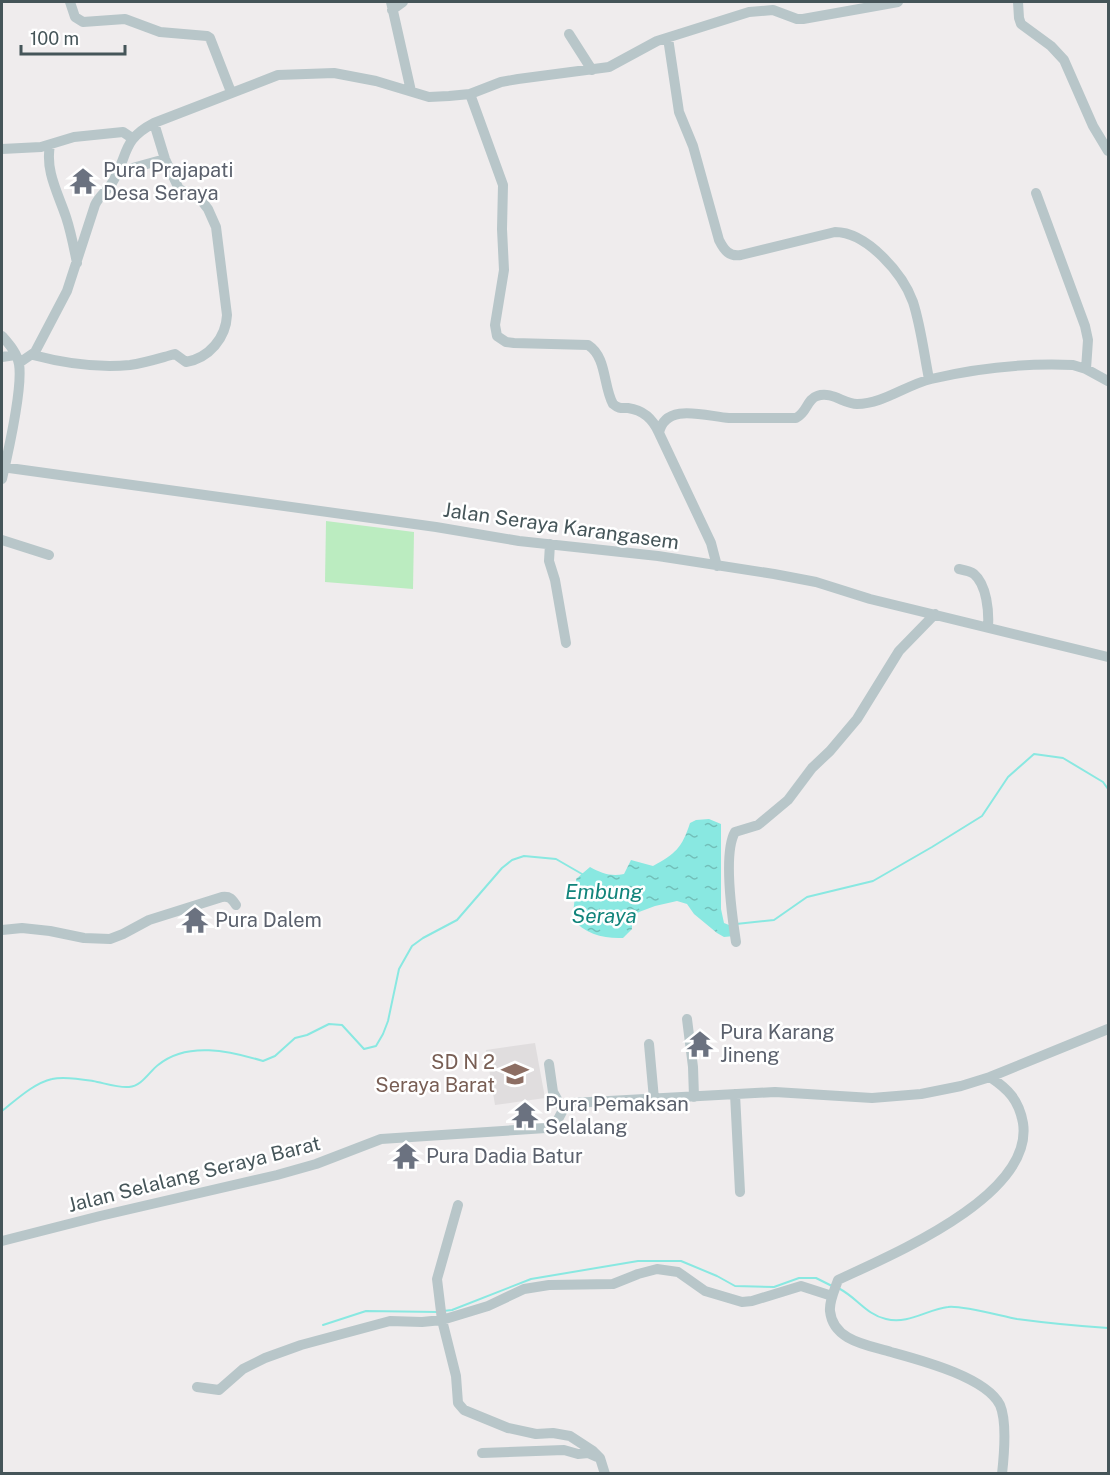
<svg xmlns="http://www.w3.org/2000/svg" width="1110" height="1475" viewBox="0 0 1110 1475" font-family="'Public Sans',sans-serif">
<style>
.education{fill:#e0ddde}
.green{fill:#bbecc0}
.water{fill:url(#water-ripples)}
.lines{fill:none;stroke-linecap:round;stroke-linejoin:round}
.stream{stroke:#89e8e1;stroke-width:2}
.minor{stroke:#b8c6c9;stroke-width:10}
.labels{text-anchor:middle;stroke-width:5;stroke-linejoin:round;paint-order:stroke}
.worship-label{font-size:20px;fill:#5b616d;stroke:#fff;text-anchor:start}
.street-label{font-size:20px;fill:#455559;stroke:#fff}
.education-label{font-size:20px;fill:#785e54;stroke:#fff;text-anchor:end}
.water-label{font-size:21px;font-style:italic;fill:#11847b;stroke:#fff}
</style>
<defs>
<pattern id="water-ripples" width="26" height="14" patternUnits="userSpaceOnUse" patternTransform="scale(1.5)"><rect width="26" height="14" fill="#89e8e1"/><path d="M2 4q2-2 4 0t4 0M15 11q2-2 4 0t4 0" fill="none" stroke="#72bfb9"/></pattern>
</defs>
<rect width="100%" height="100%" fill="#efeced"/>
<path class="education" d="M535,1043L545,1098L495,1105L486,1050Z"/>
<path class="green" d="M326,521L414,532L413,589L325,582Z"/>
<path class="water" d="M709,819L721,824V909L724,923L734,927V936L724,937L717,933L694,914L687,904L677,901L655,906L639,912L632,918V929L623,938C605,939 584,934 573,919C573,909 577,887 576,879L590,867C601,873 611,877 624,874L631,860L653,866C675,854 682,848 690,823L696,820Z"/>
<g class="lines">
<path class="stream" d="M736,924L774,920L807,897L873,881L932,847L982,816L1008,777L1034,754L1063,758L1103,782L1108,789
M2,1111C16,1100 34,1083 52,1079C64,1076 81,1079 93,1081C104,1083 118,1088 129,1087C142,1086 149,1072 158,1065C187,1041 230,1051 263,1061L275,1056L295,1038L307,1035L329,1024L342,1025L364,1049L376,1046L383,1034L388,1021L399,969L412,946L423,938L457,920L502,868L512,860L524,856L556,859L582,874
M840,1289C857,1298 867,1315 886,1319C908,1325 928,1309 948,1307C961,1305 1001,1316 1017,1319C1047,1323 1078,1326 1108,1328
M443,1311L452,1310L531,1279L638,1261H681L717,1276L735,1286L774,1287L799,1278H816L832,1286
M323,1325L366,1311L438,1312"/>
<path class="minor" d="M70,2L75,17L83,22L125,19L160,32L207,36L210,38L231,92
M391,2L411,91
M1018,2L1019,18L1021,24L1051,46L1064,60L1093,126L1108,151
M392,10L403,2
M569,34L592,70
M668,38L679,112L693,146L719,240C724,250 729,257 741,255L835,232C867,232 903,274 913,302C921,327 924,354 929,379
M470,94L503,185L502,229L504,270L495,325L497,336L506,342L514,343L588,345C607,357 603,386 613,404C619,409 621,408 628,408C643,410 653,419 659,433
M50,145C45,171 58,193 66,217C71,232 74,248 77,263
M2,149L41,147L74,137L123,132L132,138
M118,172L165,159
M1036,193L1085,326L1088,340L1086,369
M2,336C9,344 17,353 19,364C23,388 8,453 2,479
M33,355C63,363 98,368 130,365C145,363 160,358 175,354L186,362C209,358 226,338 227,315L216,227L208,209L201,200L179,189L165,159L154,123
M2,357L15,355
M19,363L35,352L67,291L95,205C99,196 107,191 112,183C129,155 121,140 154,123L278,75L334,73L376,81L429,97L449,96L470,94L501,82L518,79L609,67L657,41L749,12L773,10L797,19H803L898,2
M2,467L436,527L519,541L658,556L774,574L816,582L870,599L1108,657
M2,540L49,555
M550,544L549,561L555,580L566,643
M717,566L711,543L659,433C665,401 708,417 729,418C751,418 773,418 796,418C807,413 807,399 817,396C832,391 844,404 857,404C883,404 906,385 931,379C977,368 1026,363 1073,365L1086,369L1108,381
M959,569C964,570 970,571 974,574C987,585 989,612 988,627
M2,930L22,928L50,931L84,938L110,939L123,934L149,920L222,897C230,896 232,899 236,905
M736,942C732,916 723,853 735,832L758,825L788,800L812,768L830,751L857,719L899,651L935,614
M687,1019L693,1067L694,1097
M649,1044L654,1099
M549,1064L553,1092L563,1110
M990,1077C1008,1089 1019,1100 1023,1123C1034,1196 891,1255 838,1280C835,1289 829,1301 830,1311C833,1341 868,1345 891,1352C920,1360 986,1377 1000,1405C1007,1421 1004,1456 1002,1474
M735,1094L740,1192
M458,1205L437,1279L442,1320L456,1376L458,1403L464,1410L508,1428L536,1434L553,1433L570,1436L593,1451L600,1458L605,1474
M2,1241L100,1216L277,1175L316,1164L381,1139L546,1128L555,1125L563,1110L572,1103L775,1092L872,1098L921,1094L961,1086L990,1077L1108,1029
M197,1387L219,1390L243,1369L265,1358L301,1345L390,1321L422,1322L442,1320L488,1306L524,1289L549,1285L613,1284L638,1274L657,1269L678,1272L705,1291L742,1302L752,1301L801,1286L832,1296
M482,1453L564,1450L578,1454L588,1453L597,1457"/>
</g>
<defs>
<symbol id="temple-bare" viewBox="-9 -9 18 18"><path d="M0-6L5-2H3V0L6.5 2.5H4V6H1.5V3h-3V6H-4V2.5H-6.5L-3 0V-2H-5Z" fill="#6b7280" stroke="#fff" stroke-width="2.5" paint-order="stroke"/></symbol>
<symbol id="school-bare" viewBox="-9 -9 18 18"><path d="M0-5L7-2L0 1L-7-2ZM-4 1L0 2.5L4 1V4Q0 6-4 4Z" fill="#8d6e63" stroke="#fff" stroke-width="2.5" paint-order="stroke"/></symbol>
</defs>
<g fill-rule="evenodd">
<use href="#temple-bare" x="64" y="162" width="38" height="38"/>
<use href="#temple-bare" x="176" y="901" width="38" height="38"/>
<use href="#temple-bare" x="681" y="1025" width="38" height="38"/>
<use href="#school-bare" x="496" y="1055" width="38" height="38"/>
<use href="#temple-bare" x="506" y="1096" width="38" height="38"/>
<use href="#temple-bare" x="387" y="1137" width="38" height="38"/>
</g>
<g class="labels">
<g class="worship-label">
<text x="103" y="177">Pura Prajapati<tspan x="103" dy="23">Desa Seraya</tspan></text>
<text x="215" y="927">Pura Dalem</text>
<text x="720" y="1039">Pura Karang<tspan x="720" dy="23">Jineng</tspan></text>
<text x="545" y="1111">Pura Pemaksan<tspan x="545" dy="23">Selalang</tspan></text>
<text x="426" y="1163">Pura Dadia Batur</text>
</g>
<g class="street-label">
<text transform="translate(561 526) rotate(8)" y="7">Jalan Seraya Karangasem</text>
<text transform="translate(194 1174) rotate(-14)" y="7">Jalan Selalang Seraya Barat</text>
</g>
<g class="education-label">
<text x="495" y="1069">SD N 2<tspan x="495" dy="23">Seraya Barat</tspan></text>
</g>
<g class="water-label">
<text x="604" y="899">Embung<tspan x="604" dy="24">Seraya</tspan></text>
</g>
</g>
<rect width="1110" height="1475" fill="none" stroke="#455559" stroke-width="6"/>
<path d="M21 45v9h104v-9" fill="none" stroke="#455559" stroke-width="3"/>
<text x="30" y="45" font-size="18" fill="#455559" stroke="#ffffff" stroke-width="4.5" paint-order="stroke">100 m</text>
</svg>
